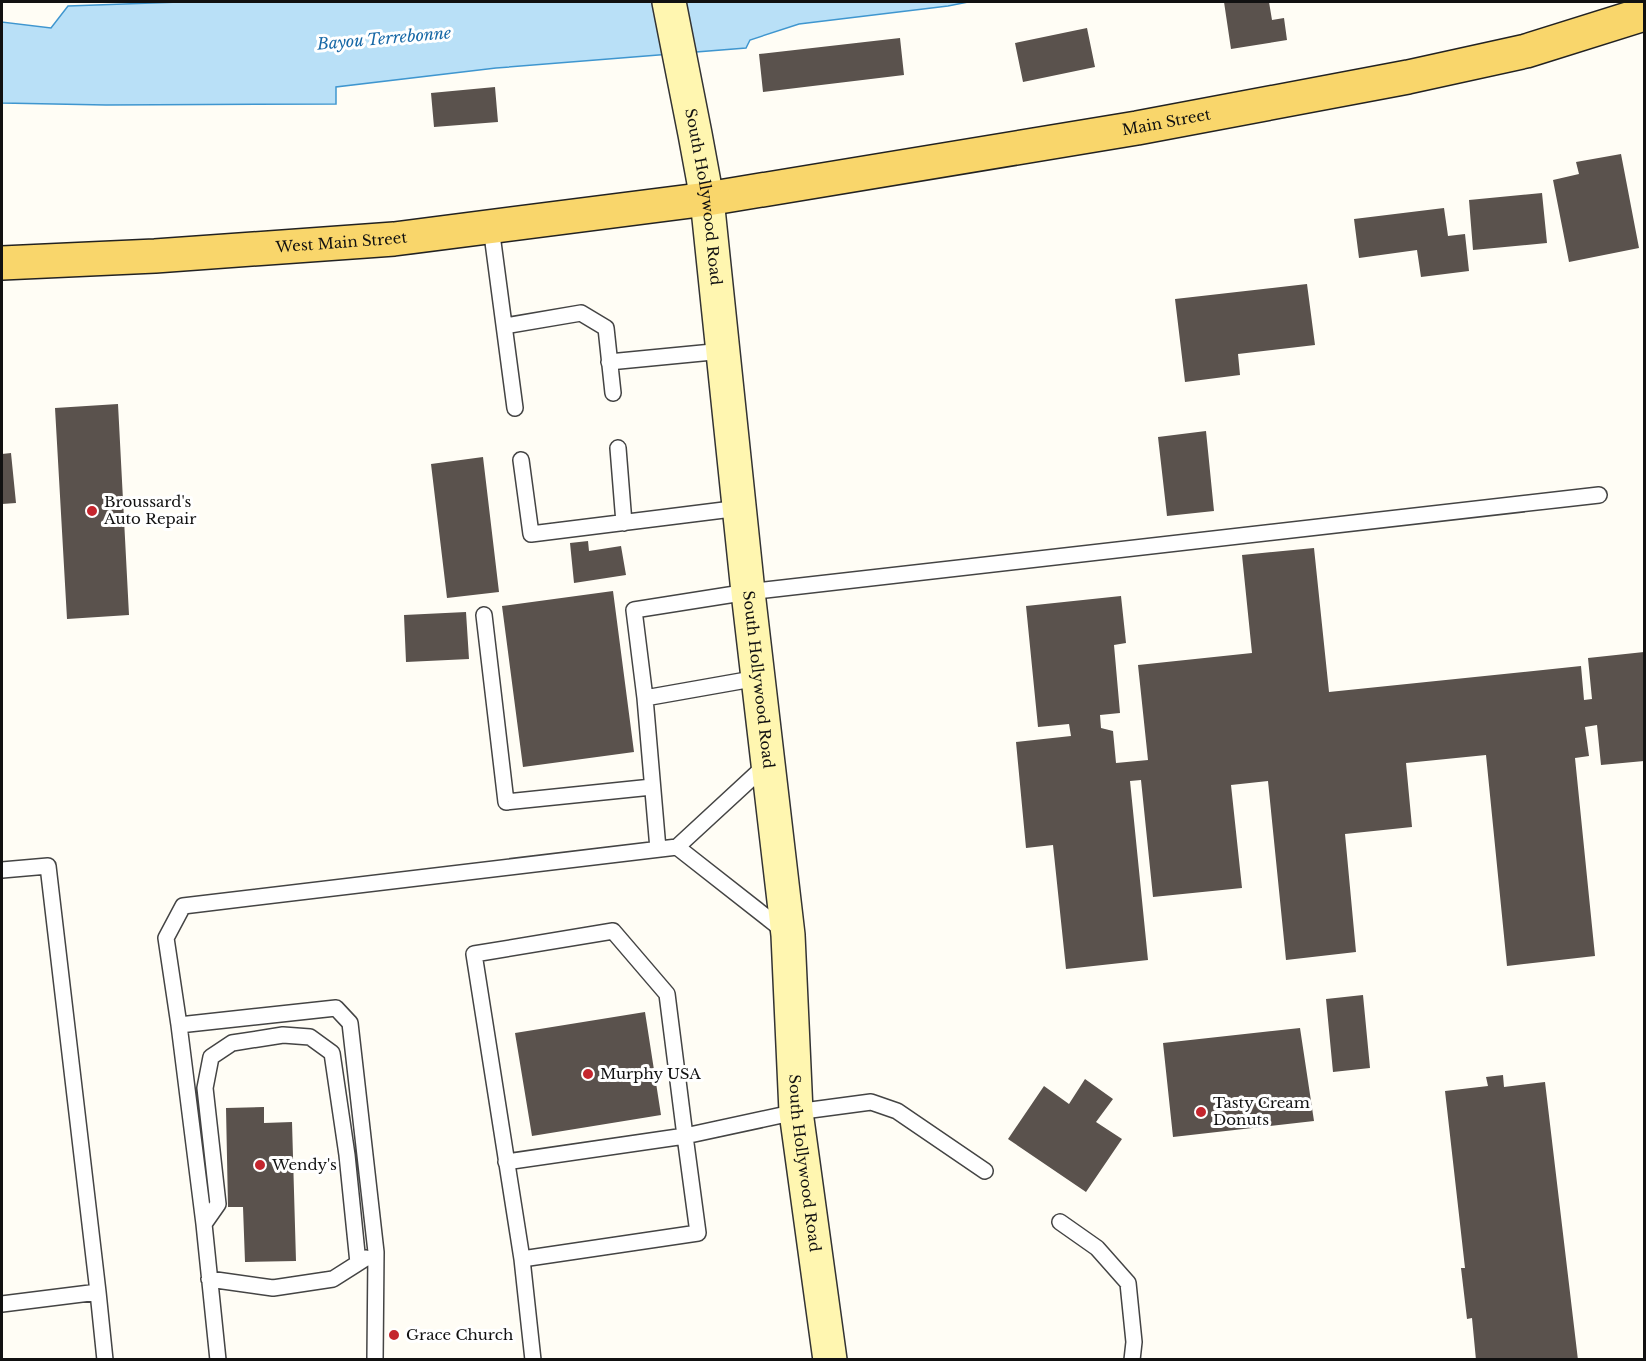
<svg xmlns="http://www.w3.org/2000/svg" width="1646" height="1361" viewBox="0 0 1646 1361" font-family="'Libre Baskerville',serif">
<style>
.water{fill:#b9e0f7;stroke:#3f96cf;stroke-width:1.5}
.building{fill:#5a524d}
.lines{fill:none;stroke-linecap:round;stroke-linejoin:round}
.service-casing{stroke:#444;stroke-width:18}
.secondary-casing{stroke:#333;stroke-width:36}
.primary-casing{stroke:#222;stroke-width:36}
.service{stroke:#fff;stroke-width:15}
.secondary{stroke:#fff6b0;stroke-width:33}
.primary{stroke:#f9d66b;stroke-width:33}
.poi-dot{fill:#c4262e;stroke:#fff;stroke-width:2}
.labels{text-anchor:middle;stroke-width:6;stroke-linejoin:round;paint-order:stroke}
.street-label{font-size:15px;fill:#111;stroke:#fff}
.poi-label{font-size:15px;fill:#111;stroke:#fff;text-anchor:start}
.water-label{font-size:16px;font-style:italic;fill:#1768a6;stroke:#fff}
</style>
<rect width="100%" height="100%" fill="#fffdf5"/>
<path class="water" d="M180,2H968L948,6L799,24L750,40L746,48L496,68L336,87V104L106,105L2,103V22L51,28L68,6Z"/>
<path class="building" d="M1224,2H1269L1272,20L1284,18L1287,40L1231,49Z
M1087,28L1095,67L1023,82L1015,43Z
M900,38L904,75L763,92L759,54Z
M495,87L498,122L434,127L431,93Z
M1621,154L1639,248L1569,262L1553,180L1579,174L1576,162Z
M1542,193L1547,243L1473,250L1469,200Z
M1444,208L1448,236L1465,234L1469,271L1421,277L1417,250L1359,258L1354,219Z
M1307,284L1315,345L1238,354L1240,375L1185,382L1175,299Z
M118,404L129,615L67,619L55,408Z
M1206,431L1214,511L1167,516L1158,437Z
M11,453L16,503L2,504V454Z
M483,457L499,592L447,598L431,464Z
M588,541L589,551L621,546L626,575L574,583L570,543Z
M1314,548L1329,692L1581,666L1584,700L1592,699L1588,658L1644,652V761L1601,765L1597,725L1585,727L1589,756L1575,758L1595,956L1507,966L1486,755L1406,763L1412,827L1345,834L1356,952L1286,960L1268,781L1231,785L1242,888L1153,897L1141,780L1130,781L1148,960L1066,969L1053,845L1026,848L1016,742L1071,736L1069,724L1038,727L1026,606L1121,596L1126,643L1114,645L1120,713L1100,715L1101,728L1113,731L1116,763L1148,760L1138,665L1252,653L1242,555Z
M613,591L634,752L523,767L502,606Z
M466,612L469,659L406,662L404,615Z
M1363,995L1370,1068L1333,1072L1326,999Z
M645,1012L661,1115L532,1136L515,1033Z
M1300,1028L1314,1121L1173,1137L1163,1043Z
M1503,1075L1504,1087L1545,1082L1578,1360H1476L1472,1318L1467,1319L1461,1268H1465L1445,1091L1488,1086L1486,1077Z
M1085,1079L1113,1099L1096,1122L1122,1139L1086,1192L1008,1139L1044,1086L1069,1104Z
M264,1107V1123L292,1122L296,1261L245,1262L243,1207H228L226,1108Z"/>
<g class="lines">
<defs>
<path id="service" d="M491,227L515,408
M505,326L581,313L606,328L613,393
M609,362L723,351
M618,448L624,523
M521,460L531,534L740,508
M484,615L506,802L652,787
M645,698L758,678
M677,847L768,763
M658,849L645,698L634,610L748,592L1599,495
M2,870L48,866L98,1292
M179,1025L336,1008L350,1023L376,1252L375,1360
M506,1162L685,1136L667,994L613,931L474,954L522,1259L533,1360
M1060,1222L1097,1248L1128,1283L1134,1342L1132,1360
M204,1224L218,1204L205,1088L211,1057L232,1043L283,1035L310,1037L332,1053L347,1155L358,1263
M522,1259L698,1233L685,1136L796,1112L871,1102L897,1111L985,1171
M209,1279L273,1288L333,1279L366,1258
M2,1304L98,1292L105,1360
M218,1360L204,1224L179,1025L166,938L183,906L677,847L784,931"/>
<g id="secondary">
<path id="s1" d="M669,2L695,134L707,199L748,592L788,935L796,1112L830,1360"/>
</g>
<g id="primary">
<path id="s2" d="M2,263L155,256L394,239L707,199L1137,128L1408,77L1526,51L1644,14"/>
</g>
</defs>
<use href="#service" class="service-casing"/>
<use href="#secondary" class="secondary-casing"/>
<use href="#primary" class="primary-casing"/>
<use href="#service" class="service"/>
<use href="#secondary" class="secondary"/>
<use href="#primary" class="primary"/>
</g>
<g class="poi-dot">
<circle cx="92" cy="511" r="6"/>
<circle cx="588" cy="1074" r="6"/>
<circle cx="1201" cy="1112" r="6"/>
<circle cx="260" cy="1165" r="6"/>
<circle cx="394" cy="1335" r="6"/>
</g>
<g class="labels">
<g class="street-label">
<text dy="5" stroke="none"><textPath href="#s2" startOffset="1174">Main Street</textPath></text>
<text dy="5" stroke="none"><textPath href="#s1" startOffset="198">South Hollywood Road</textPath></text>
<text dy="5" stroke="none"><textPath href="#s2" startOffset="340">West Main Street</textPath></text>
<text dy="5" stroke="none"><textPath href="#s1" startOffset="684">South Hollywood Road</textPath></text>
<text dy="5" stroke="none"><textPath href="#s1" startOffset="1170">South Hollywood Road</textPath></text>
</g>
<g class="poi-label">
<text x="104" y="507">Broussard's<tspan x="104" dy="17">Auto Repair</tspan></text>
<text x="600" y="1079">Murphy USA</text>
<text x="1213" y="1108">Tasty Cream<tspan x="1213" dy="17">Donuts</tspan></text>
<text x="272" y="1170">Wendy's</text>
<text x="406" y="1340">Grace Church</text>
</g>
<g class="water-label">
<text transform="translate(384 38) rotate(-5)" y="6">Bayou Terrebonne</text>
</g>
</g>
<rect width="1646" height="1361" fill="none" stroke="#111111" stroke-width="6"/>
</svg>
